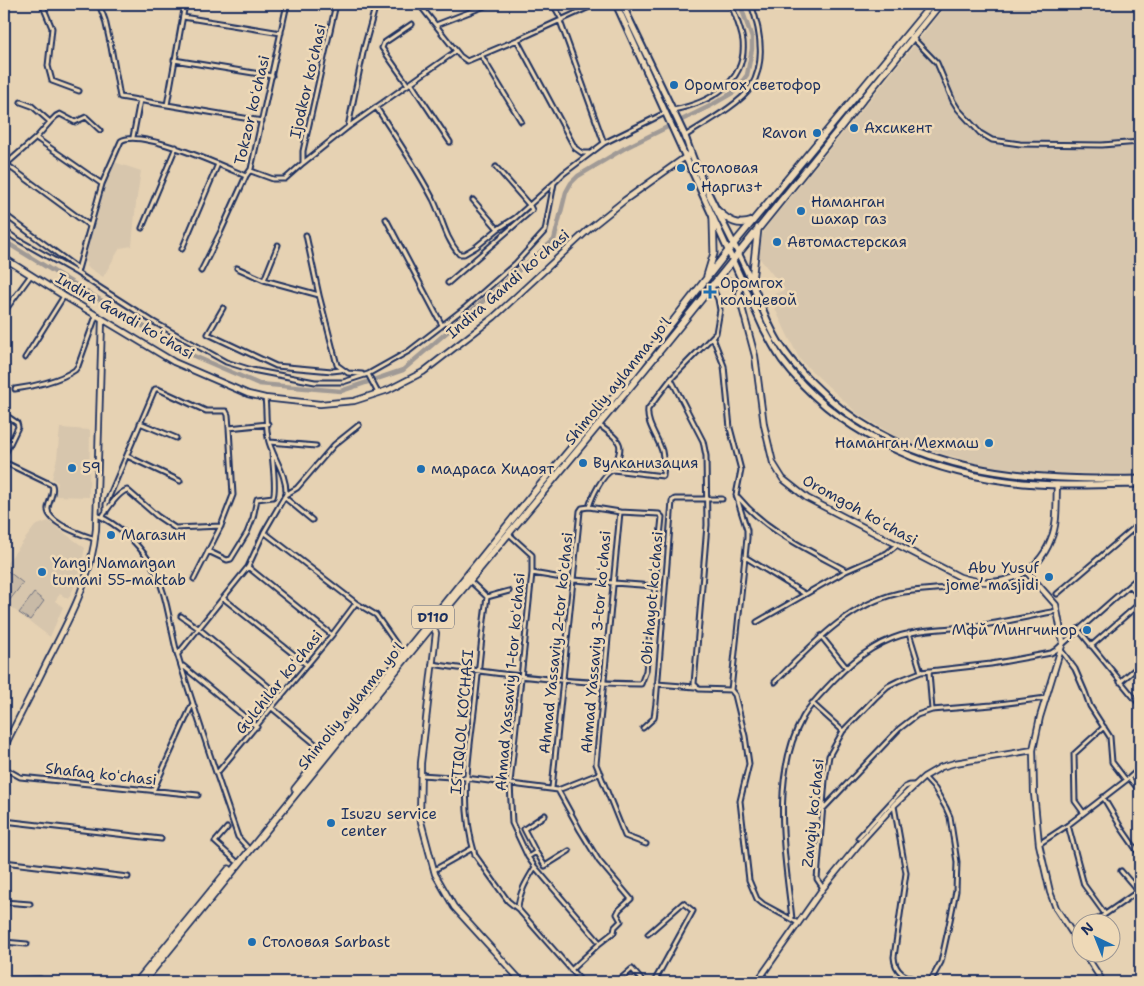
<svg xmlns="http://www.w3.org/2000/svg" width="1144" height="986" viewBox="0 0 1144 986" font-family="'Shantell Sans',sans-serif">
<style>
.built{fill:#d7c6ad}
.green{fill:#c8baa7;stroke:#727482}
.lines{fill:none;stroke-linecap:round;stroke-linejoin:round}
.canal{stroke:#a09a96;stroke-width:4.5}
.minor-casing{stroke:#1b2f5e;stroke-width:7}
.tertiary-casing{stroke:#1b2f5e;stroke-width:8}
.secondary-casing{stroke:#1b2f5e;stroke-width:9}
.primary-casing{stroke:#1b2f5e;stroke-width:9}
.minor{stroke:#eed9b7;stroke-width:3}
.tertiary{stroke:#eed9b7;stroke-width:4.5}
.secondary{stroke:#eed9b7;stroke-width:5}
.primary{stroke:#eed9b7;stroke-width:5.5}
.poi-dot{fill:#1f6fb2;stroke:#eed9b7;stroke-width:2}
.labels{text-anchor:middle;stroke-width:5;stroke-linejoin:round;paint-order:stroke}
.shield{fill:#eed9b7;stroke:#5a6279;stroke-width:1}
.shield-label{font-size:14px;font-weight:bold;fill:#1b2f5e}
.street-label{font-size:15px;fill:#1b2f5e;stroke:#eed9b7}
.poi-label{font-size:15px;fill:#1b2f5e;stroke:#eed9b7;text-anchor:start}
</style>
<rect width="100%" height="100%" fill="#e6d2b3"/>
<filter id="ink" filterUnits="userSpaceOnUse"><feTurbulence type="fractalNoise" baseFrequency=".02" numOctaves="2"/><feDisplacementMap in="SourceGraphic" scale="10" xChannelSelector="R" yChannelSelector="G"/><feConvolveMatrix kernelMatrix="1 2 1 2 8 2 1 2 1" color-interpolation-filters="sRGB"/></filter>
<g filter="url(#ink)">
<path class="built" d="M948,4H1140V474L1006,472L907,443L858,414L800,360L786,332L769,296L785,290L757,255L764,230Z
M114,162L141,171L136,203L132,246L120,248L103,277L86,266L88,264L82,260L99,197Z
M60,428L90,430L89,497L55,496L58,483L52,478L57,458Z
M48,521L85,548L78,580L68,599L60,594L55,601L63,607L50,637L4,602V563L6,564L35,526Z"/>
<path class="green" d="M4,568L23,583L9,601L4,597Z
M34,593L44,601L30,620L19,613Z"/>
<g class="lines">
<path class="canal" d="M4,241L187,353L259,384L341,391L403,370L554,240L566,192L571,183L578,176L625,148L710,106L734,92L747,75L752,49V38L740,4"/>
<defs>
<path id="minor" d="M42,4L52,28L48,66L52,81L79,91
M99,4L105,20L111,47L120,97L262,121
M419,4L460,56L467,61L517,40L596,4
M553,4L562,20
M1086,4H1097
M183,17L281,33
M560,21L604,143
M436,25L490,4
M908,33L937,63L953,101L958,109L980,133L992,140L1020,144L1102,145L1140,142
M517,40L575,148L582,153H589
M481,55L521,121
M174,60L272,76
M411,83L450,142
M408,85L382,48L384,43L412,24
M167,105L185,4
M376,107C396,137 416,167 433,199C442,217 445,238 459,254H464L476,247L498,229L515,218L554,183
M673,110C709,103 747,83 743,41C741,28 735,16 731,4
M50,122L56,116L60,114L75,122L86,117L100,130
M348,127L364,48L376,4
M685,136C702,125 742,103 751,87C766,62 760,29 751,4
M133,137L140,100
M36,138L102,184
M303,162V151L336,4
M6,164L90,226
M4,166L36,138L50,122L32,106L21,102
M251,171L273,179H285L303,163L348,127L456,51
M473,200L498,229
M4,214L77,268
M386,219L442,325
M142,228L176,147
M4,230L15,238L77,273L152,321L226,362L252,370L315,382H343L368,374L409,351L466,307L515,264L545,231L554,183L563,174L604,143L665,113
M306,235L319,295
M278,245L264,280L319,295L337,365L348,373L362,374
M182,249L218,164
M237,268L264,280
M201,271L221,231L246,176L251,169L287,4
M77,273L102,184L121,141C140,128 224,167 246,176
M448,283L532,210L530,206L496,167
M223,308L208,334L276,366L332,371L341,370
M4,312L31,275
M713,338L724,366L730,428L741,470L736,495L747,530V538L731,690
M25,358L64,296
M368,374L378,393
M671,379L703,441L706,456L707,525L694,684L699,689L731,690L735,695L745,736L749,764L740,801L749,880L757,899L763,904L798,923
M15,389C32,387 61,380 75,370L78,366L96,316
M4,414L17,423L18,427L4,456
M140,423L176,438
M270,442L316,446
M127,456L180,481
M4,462L52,485C55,493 49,500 48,508C46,523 83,535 95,539
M613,470L663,476C664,467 664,460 662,451C658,437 646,424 648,409L671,379L716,333L720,310L718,299L712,287
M287,494L297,488L334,445L359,425
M284,497L312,520
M738,497C766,531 807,549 845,570
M106,512V504L155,389H158L206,411H226L228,415L229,428
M620,512L596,764L625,836L646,844
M97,515C119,525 136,541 150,562C167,589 169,623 177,653C196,715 217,776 238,837L247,847
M102,517C108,509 117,493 127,490L157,516L175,528L221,526
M264,532L356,603L376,615L404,655
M509,534L532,555V573L510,783L512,823L528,857L535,867L600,943L571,970
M208,551L227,560L231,559L247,533L253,518L257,499L273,497C277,489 272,461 272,450
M745,557L805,594
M248,567L332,635
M532,573L574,580L654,586
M194,579L221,526L233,495L229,428L268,424
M470,581L487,597C482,632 479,668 475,703C469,756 459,803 475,855L508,901L518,909L582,982
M1130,585L1140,598
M1057,594L1140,523
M487,597L509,591
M223,598L307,665
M181,616L198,628L281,697
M757,622L846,571L887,553L897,545
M1078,629L1140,705
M909,633L921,672
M821,636L846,667
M1091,646L1140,603
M1061,650L1075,669L1085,692L1090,706L1110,737L1112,762L1125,779
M178,654L248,567L264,532L286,494C287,475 274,459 269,442C265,429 267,412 265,398
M432,664C501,675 571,683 641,684L646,671L662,517L659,514L620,512L589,507C592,497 603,473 613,470C625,443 622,442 599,425
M183,666L257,727
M929,672L932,710
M775,682C811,646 847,605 899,593C914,590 930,590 945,588C955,587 965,584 975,582
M1120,682L1140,665
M657,684L695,687
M812,703L843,731
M272,708L325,752
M643,728L654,718L656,703L672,501L675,499H722
M4,768L20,777L198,795
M1140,768L1129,778L1140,791
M217,773L332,635L356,603
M421,775L466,778L558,790
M924,777L935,789L946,808L950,817L957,862L956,891L948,930L941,962L930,982
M552,788L580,511L582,508L589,507
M153,791L192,705
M1103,797L1122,829L1140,855
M894,806L906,873L894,957C895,975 908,977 923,982
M824,808L899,729L917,715L932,710L992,705L1046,698
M1083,812L1075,801L1074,754L1104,727
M4,821L161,839
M1068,825L1084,885L1105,914
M227,828L215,842L236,861
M858,838L905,787L910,785H915
M1039,844L1068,825L1129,778
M536,852L545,866L569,851
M528,857L536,852L524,829L545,815
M4,862L128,877
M434,870L473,848
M1121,871L1138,891
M823,888L817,879L825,780L829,756L843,731L875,698L888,686L898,681L921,672L991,664L1051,653L1056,650L1140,576
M4,902L30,904
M518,908C519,893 527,880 535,867
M792,919C785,854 770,777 803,717C811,703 823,692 834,680C855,658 880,639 911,633C932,628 953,629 975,626C1002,623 1030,616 1057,611
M1091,924L1140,890
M648,934L683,903L693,911L654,982
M1074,935L1082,930
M4,942L27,944
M600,943L614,932L615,927L621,921L617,914L619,910L631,899L599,861L580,830L558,790L601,773
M4,980L40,979
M617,982L632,969L643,982"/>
<path id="tertiary" d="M4,258L64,296L174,362L248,394L265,398L320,404L354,401L388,390L423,372L494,317L589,229L625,200L691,153
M743,286L740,288L739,296L755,356L764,425L773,463L783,479L807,498L960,577C997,589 1036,579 1051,539C1058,523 1056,503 1057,485
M1026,571L1056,605L1063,642L1040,717L1033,750L1034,793L1039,844L1050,892L1056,908L1082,948
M432,625L436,633L421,763L420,818L435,874L454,907L522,982
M4,748C18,719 33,691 47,662C69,620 92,578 96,529L102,319
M1085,954L1103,982
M757,982L823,888L863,839L894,805L924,777L941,767L955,763L1033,750"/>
<path id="secondary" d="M616,4L763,327C769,338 775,350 782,360C835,431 921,470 1007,481C1051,487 1096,485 1140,484
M622,4L685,136C699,180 723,221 743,263C757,290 764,321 781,346C793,365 810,381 826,396C913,474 1029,481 1140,479"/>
<path id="primary" d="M718,211C729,221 738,227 753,221
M707,276L714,253L713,217
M752,280L758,228
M713,284L731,282L743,286
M295,789L531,496L617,393L728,251L932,4
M137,982L229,869
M143,982L432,626L645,369L940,4"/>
</defs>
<use href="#minor" class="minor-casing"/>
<use href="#tertiary" class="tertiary-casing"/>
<use href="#secondary" class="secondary-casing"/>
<use href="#primary" class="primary-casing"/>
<use href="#minor" class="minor"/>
<use href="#tertiary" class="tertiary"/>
<use href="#secondary" class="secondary"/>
<use href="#primary" class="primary"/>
</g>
</g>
<g class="poi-dot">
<circle cx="674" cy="85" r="5"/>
<circle cx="854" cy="128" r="5"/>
<circle cx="817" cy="133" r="5"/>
<circle cx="681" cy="168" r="5"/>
<circle cx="691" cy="187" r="5"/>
<circle cx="801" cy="211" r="5"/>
<circle cx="777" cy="242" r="5"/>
<path d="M707.5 284.5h5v5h5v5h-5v5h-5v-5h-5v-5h5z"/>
<circle cx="989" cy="443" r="5"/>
<circle cx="583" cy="463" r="5"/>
<circle cx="72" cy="468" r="5"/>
<circle cx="421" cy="469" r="5"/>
<circle cx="111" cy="535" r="5"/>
<circle cx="42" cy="572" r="5"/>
<circle cx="1049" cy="577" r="5"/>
<circle cx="1087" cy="630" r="5"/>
<circle cx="331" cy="823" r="5"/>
<circle cx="252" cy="942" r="5"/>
</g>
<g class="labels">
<rect class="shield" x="412" y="605.5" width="42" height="23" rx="4"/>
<g class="shield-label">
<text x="433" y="622">D110</text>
</g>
<g class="street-label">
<text transform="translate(308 81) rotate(-77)" y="5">Ijodkor koʻchasi</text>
<text transform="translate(252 110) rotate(-77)" y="5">Tokzor koʻchasi</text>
<text transform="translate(508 284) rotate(-41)" y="5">Indira Gandi koʻchasi</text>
<text transform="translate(125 316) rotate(30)" y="5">Indira Gandi koʻchasi</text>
<text transform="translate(618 381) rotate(-51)" y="5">Shimoliy aylanma yoʻl</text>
<text transform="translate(860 510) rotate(29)" y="5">Oromgoh koʻchasi</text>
<text transform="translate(652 598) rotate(-85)" y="5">Obi hayot koʻchasi</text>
<text transform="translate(596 642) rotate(-85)" y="5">Ahmad Yassaviy 3-tor koʻchasi</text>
<text transform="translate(556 643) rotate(-84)" y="5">Ahmad Yassaviy 2-tor koʻchasi</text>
<text transform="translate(279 682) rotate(-51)" y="5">Gulchilar koʻchasi</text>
<text transform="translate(510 682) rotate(-85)" y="5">Ahmad Yassaviy 1-tor koʻchasi</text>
<text transform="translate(351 706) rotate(-51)" y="5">Shimoliy aylanma yoʻl</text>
<text transform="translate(462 722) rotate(-85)" y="5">ISTIQLOL KO‘CHASI</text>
<text transform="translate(101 774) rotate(6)" y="5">Shafaq koʻchasi</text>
<text transform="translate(813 813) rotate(-84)" y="5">Zavqiy koʻchasi</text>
</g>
<g class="poi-label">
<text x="684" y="90">Оромгох светофор</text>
<text x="864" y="133">Ахсикент</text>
<text x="807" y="138" text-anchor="end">Ravon</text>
<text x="691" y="173">Столовая</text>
<text x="701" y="192">Наргиз+</text>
<text x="811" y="207">Наманган<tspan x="811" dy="17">шахар газ</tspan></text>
<text x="787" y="247">Автомастерская</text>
<text x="720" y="288">Оромгох<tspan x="720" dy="17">кольцевой</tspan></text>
<text x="979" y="448" text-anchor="end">Наманган Мехмаш</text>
<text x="593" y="468">Вулканизация</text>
<text x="82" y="473">59</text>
<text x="431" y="474">мадраса Хидоят</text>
<text x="121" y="540">Магазин</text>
<text x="52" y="568">Yangi Namangan<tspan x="52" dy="17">tumani 55-maktab</tspan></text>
<text x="1039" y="573" text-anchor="end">Abu Yusuf<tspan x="1039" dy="17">jome’ masjidi</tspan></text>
<text x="1077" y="635" text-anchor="end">Мфй Мингчинор</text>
<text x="341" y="819">Isuzu service<tspan x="341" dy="17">center</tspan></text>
<text x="262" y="947">Столовая Sarbast</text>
</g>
</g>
<rect width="1144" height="986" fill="none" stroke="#eed9b7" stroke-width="20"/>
<rect x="10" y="10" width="1124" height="966" fill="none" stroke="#1b2f5e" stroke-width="2" filter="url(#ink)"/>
<g transform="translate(1096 938) rotate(317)"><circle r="24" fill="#eed9b7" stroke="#9a9593"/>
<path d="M0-4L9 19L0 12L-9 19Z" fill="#1f6fb2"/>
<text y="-8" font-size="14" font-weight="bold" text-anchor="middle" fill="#1b2f5e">N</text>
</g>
</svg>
